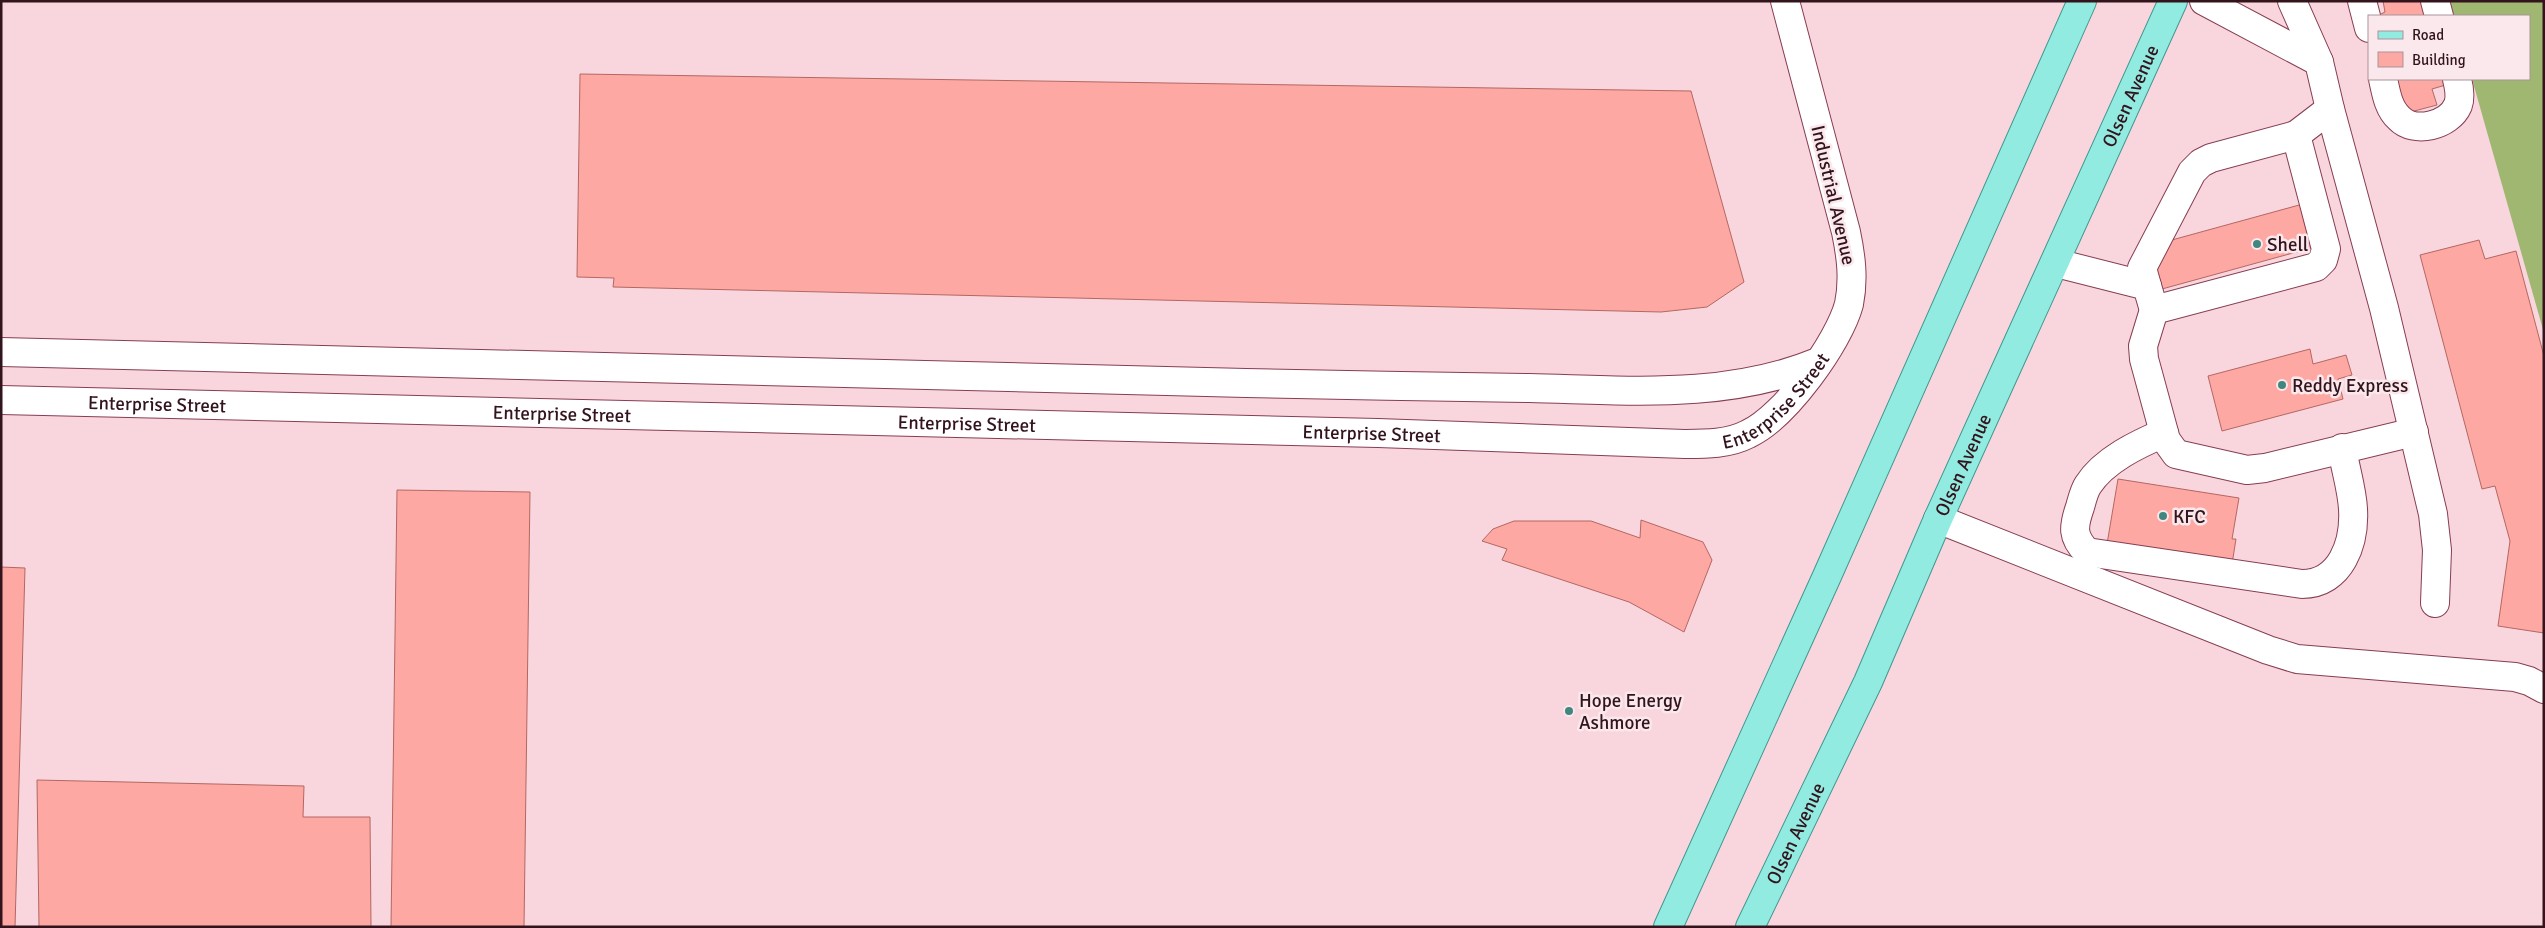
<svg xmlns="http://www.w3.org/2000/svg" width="2545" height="928" viewBox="0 0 2545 928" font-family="Signika,sans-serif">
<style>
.forest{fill:#9fb771}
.building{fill:#fda8a2;stroke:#b46762}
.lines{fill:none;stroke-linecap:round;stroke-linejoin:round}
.minor-casing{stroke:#863e52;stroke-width:30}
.major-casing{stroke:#41978f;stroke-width:30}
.minor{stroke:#fff;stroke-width:28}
.major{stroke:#92ebe1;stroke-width:28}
.poi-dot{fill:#41877e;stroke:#fae8ec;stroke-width:2}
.labels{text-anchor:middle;stroke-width:5;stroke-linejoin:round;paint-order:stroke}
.street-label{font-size:19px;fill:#33141d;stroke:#fae8ec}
.poi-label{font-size:19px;fill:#33141d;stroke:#fae8ec;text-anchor:start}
</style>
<rect width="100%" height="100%" fill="#f9d6dd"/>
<path class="forest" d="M2450,1H2544V333L2472,79H2529V16H2454Z"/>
<path class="building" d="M2383,1H2422L2426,16H2377L2385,12Z
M580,74L1691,91L1744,282L1707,307L1661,312L613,287L614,278L577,277Z
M2394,79H2447L2449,84L2432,89L2437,105L2403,114Z
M2321,199L2333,242L2162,289L2150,246Z
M2479,240L2485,259L2516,251L2544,356V633L2498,626L2510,541L2495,486L2482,489L2420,255Z
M2310,349L2313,364L2346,355L2352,375L2338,379L2343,399L2222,431L2208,376Z
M2118,479L2239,498L2232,539H2236L2232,564L2107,544Z
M397,490L530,492L524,927H391Z
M1641,520L1703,542L1712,560L1684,632L1629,602L1502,560L1507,549L1482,541L1493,529L1514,521H1591L1640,538Z
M1,567L25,568L15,927H1Z
M37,780L304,786L303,817H370L371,927H39Z"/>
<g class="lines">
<defs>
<g id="minor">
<path d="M2204,1L2319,62L2330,109L2384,308L2433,514L2437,550L2435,603"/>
<path d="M2292,1L2319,62"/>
<path d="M2362,1L2369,28"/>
<path d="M2435,1L2439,16"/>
<path d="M2383,79C2386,92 2388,108 2399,118C2414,134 2449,126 2458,105C2461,97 2459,87 2457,79"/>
<path d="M2056,263L2147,286L2154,310L2316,267L2323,260L2326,249L2296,135L2330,109"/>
<path d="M2147,286L2142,268L2192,172L2201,163L2211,158L2296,135"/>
<path d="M2154,310L2143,346L2144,359L2166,440L2176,454L2247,470L2265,468L2414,432"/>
<path d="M1,352C416,363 831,372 1246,383C1340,385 1435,387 1529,388C1627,390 1725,400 1818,362"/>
<path id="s1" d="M1,400L1378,433L1685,444C1706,444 1729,444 1748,434C1785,417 1839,342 1849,304C1854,279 1851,256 1846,232L1785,1"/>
<path d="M2164,433C2138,444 2104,460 2088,485C2084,491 2082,500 2080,507C2073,527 2072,537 2087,552L2302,584C2341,584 2355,543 2353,509C2352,489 2345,468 2342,448"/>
<path d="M1938,519L2268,650L2297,659L2515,677L2529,681L2544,689"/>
</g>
<g id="major">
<path d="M1668,927L1827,576L2082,1"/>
<path id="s2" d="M1750,927L1868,682L1938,519L2173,1"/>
</g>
</defs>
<use href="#minor" class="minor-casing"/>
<use href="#major" class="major-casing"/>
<use href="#minor" class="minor"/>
<use href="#major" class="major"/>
</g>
<g class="poi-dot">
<circle cx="2257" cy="244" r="5"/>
<circle cx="2282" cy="385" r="5"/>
<circle cx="2163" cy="516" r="5"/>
<circle cx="1569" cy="711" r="5"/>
</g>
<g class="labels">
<g class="street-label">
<text dy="7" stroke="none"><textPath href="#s2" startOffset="914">Olsen Avenue</textPath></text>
<text transform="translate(1834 195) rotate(77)" y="7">Industrial Avenue</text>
<text dy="7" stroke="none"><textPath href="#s1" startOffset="156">Enterprise Street</textPath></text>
<text dy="7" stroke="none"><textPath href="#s1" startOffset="1791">Enterprise Street</textPath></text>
<text dy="7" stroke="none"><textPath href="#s1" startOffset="561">Enterprise Street</textPath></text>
<text dy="7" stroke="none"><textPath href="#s1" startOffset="966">Enterprise Street</textPath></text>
<text dy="7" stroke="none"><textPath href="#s1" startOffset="1371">Enterprise Street</textPath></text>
<text dy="7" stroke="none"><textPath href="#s2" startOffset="509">Olsen Avenue</textPath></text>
<text dy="7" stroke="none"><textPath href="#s2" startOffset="104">Olsen Avenue</textPath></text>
</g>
<g class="poi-label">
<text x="2267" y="251">Shell</text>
<text x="2292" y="392">Reddy Express</text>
<text x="2173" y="523">KFC</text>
<text x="1579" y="707">Hope Energy<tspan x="1579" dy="22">Ashmore</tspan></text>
</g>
</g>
<rect width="2545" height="928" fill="none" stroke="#33141d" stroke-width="5"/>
<rect x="2368" y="15" width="162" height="65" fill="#fae8ec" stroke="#aa9399"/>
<rect x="2378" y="31" width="25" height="8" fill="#92ebe1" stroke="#aa9399"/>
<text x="2412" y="40" font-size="15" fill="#33141d">Road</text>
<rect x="2378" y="52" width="25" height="15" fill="#fda8a2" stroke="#aa9399"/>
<text x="2412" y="65" font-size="15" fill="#33141d">Building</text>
</svg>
